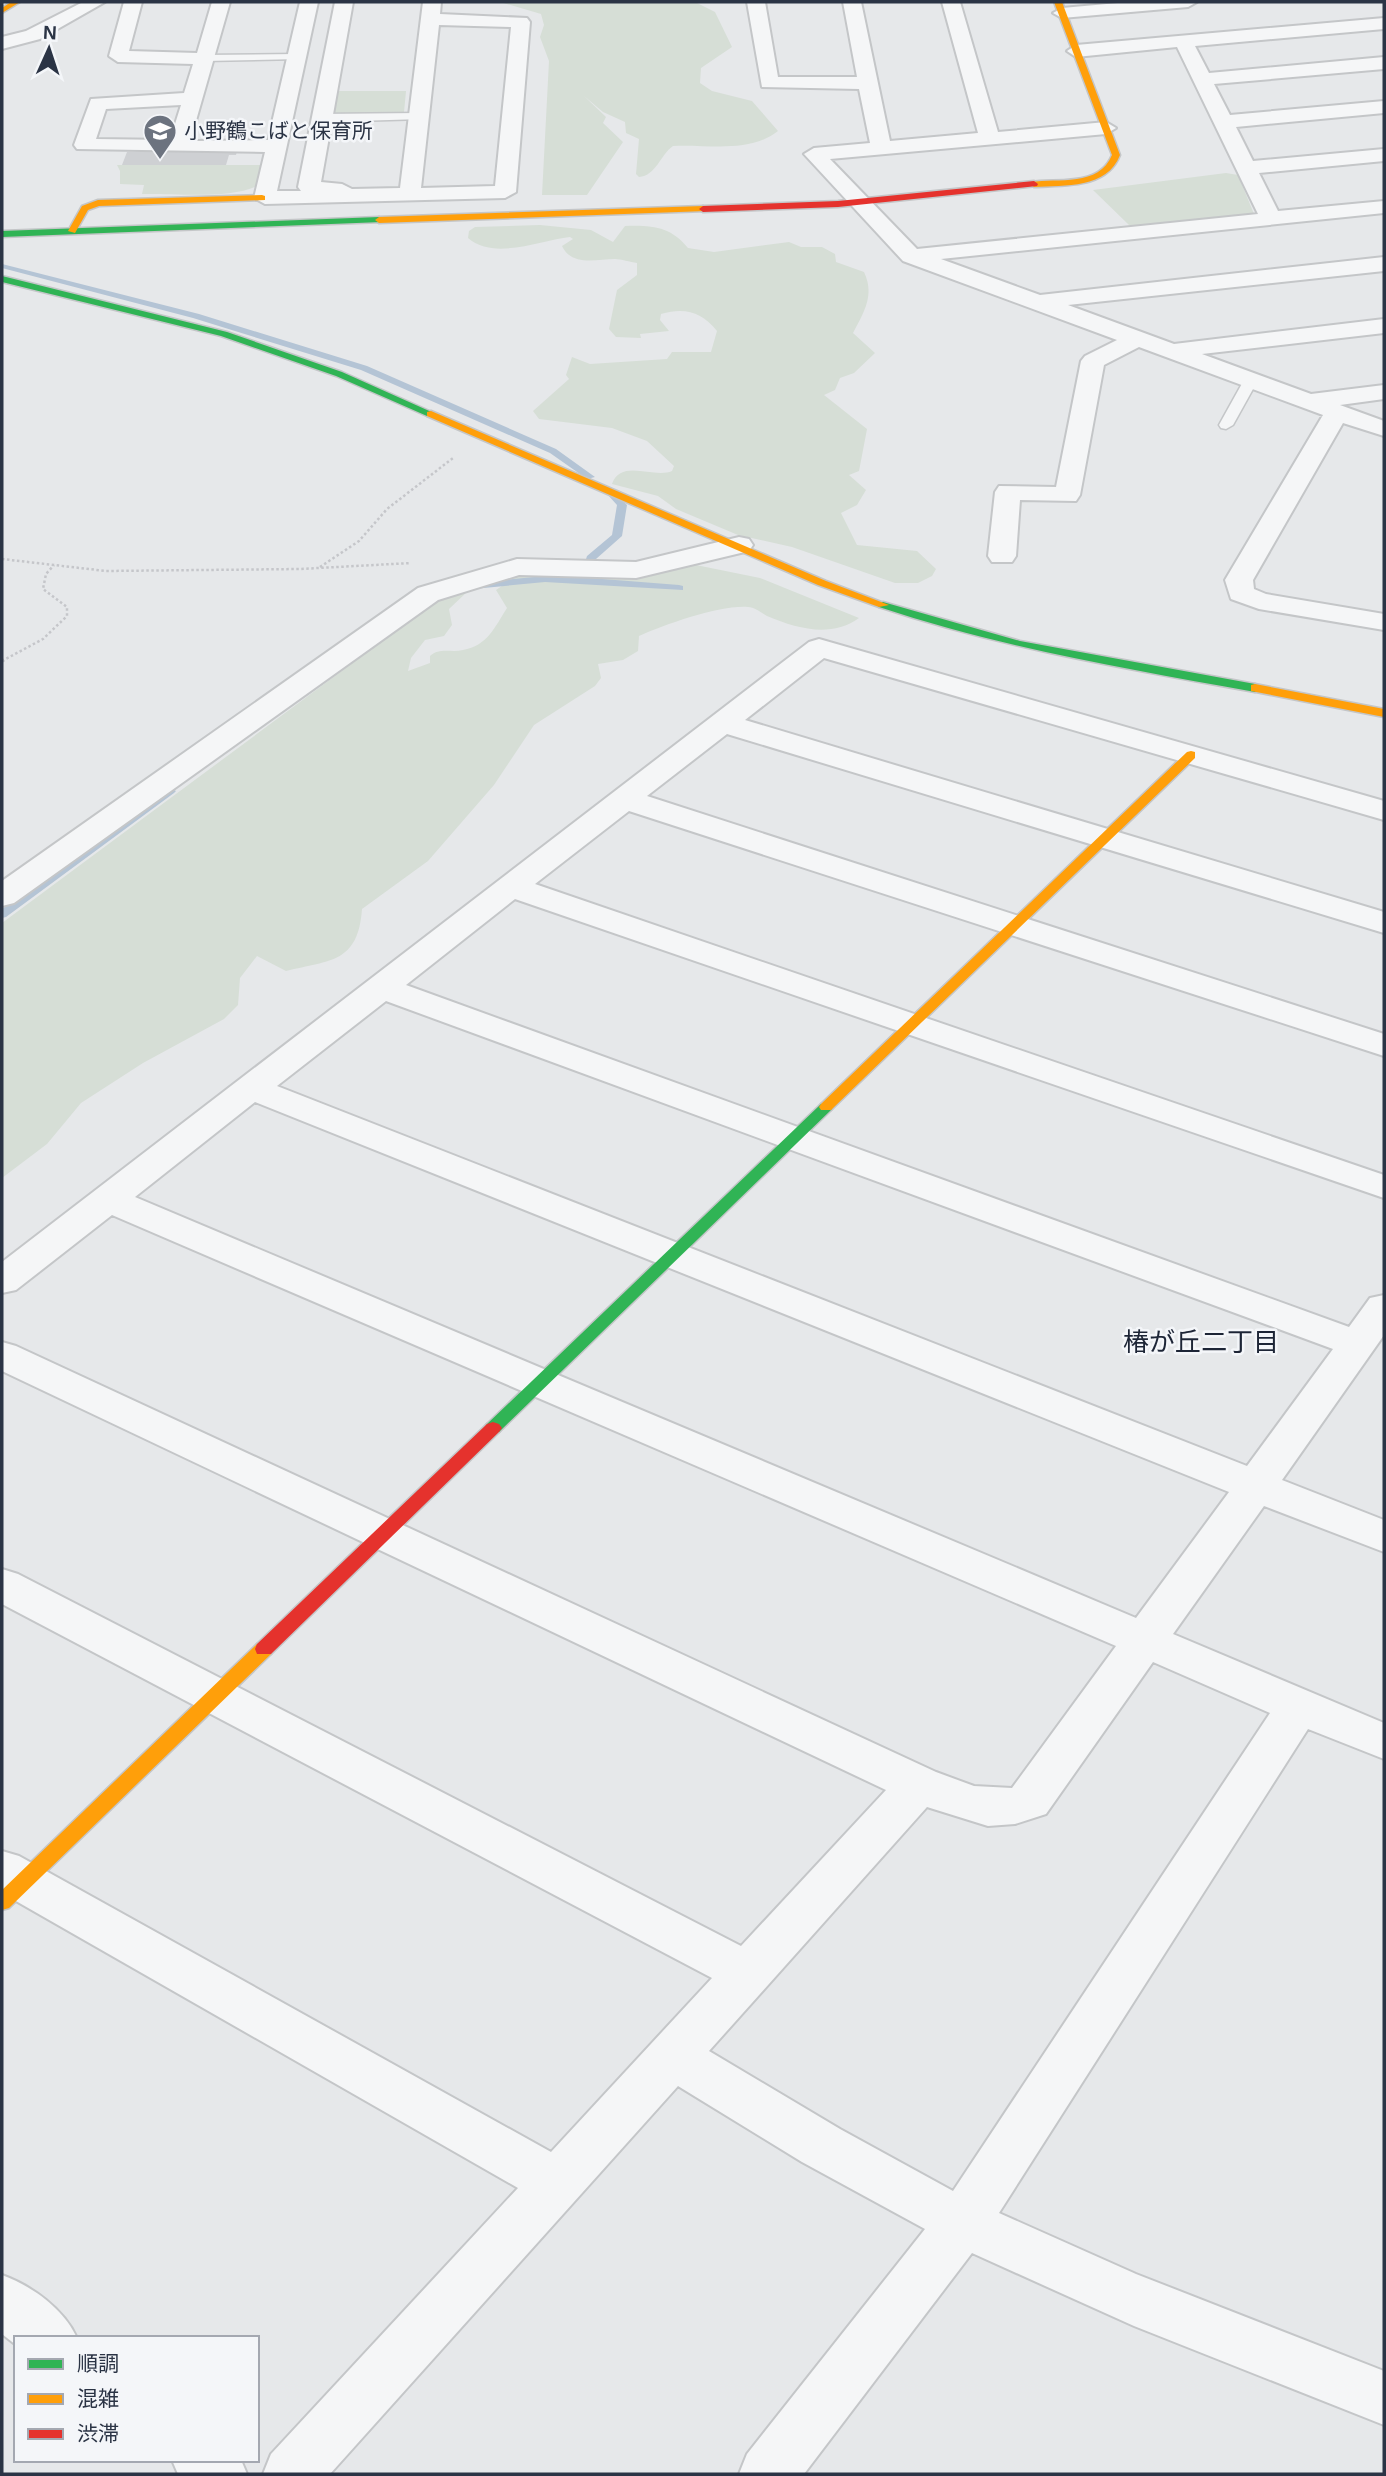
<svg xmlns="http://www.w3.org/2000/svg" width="1386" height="2476" viewBox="0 0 1386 2476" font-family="Helvetica,'Noto Sans JP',sans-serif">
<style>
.green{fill:#d6ded6}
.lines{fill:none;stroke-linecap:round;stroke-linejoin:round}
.stream{fill:#b4c4d5;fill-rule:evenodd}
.building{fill:#ced0d3}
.lane-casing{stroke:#c4c6c8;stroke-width:3}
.street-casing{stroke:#c4c6c8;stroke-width:4}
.fast-casing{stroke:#c4c6c8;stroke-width:3}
.slow-casing{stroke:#c4c6c8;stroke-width:3}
.jam-casing{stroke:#c4c6c8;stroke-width:3}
.path-far1{stroke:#c5c6ca;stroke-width:2.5;stroke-dasharray:2.5 2.5;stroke-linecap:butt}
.path{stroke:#c5c6ca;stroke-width:3.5;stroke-dasharray:4.5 4.5;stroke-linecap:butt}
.lane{fill:#f5f6f7;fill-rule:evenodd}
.street{fill:#f5f6f7;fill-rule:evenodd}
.fast{fill:#30b455;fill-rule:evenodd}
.slow{fill:#ff9f0a;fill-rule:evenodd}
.jam{fill:#e5322d;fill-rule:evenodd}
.labels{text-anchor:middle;stroke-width:5;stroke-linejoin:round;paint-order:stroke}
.far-poi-label{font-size:21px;fill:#2b3445;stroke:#f4f6f9;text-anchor:start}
.neighbourhood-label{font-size:26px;fill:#1d2536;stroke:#f4f6f9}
</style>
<rect width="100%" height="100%" fill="#e6e8ea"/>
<path class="green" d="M500,2H695L715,12L732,47L701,68L700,83L712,91L752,101L778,131C749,154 708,144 673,146C661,154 656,176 639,177L636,174L639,139L626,133L625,122L603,112L584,96L606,117L603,123L623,142L587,195H542L549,61L540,37L544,25L541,14Z
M336,91H406L404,112L338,115L329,113Z
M117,165H264L259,185C231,200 174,193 142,194L144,185L120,184V171Z
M1226,173L1238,175L1254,214L1140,228L1129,225L1093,190Z
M540,225L591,230L613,242L625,226C653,225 671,227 688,248L714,252L789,242L801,247H822L835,254L836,262L864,272C875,295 864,312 853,333L875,353L854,373L840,378L835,390L824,395L867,429L859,471L849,475L866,490L857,505L841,513L857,545L917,551L936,569L932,576L918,583H895L792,547L738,535L676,509L658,496L612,484C621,458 654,479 672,471L674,466L647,441L612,428L539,419L533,411L569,379L566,375L572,357L590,364L667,359L672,352H711L717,331C702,312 685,307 661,314L660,320L669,331L640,334L641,338L616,337L609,329L617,290L637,275V263C630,262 621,259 615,259C597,259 572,267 562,246L573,239L570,237C541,240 494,261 468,238L469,231L475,227Z
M691,564L760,578L859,618C831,638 798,629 767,616C761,613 755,607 748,607C719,605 667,624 639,636L638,651L623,660L598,664L601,678L595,686L534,725L494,785L428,861L362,909C358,963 331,960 286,971L257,956L240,978L238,1005L224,1019L143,1063L81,1103L47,1144L2,1178V923L447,593L464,588L468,591L449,609L452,625L444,636L425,640L411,658L408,671L430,663V656C440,647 451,653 463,650C487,646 495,627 507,608L496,590L515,577L571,576Z"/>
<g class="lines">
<path class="stream" d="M2,264L199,314L367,366L556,449L595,477L587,479L550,453L361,370L193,318L2,268Z
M612,491L627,505L622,536L596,559L590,578L679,585L683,586V590L545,582L473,589L468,586L473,583L545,576L580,578L587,556L612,535L617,505L607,494Z
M170,788L176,791L174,793L6,917L2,918V909Z"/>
</g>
<path class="building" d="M237,151L236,155H229L226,165H122L127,152Z"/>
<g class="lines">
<defs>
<path id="lane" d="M297,54L303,57L301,59L204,61L198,58L204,55Z
M419,113L423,115V119L322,122L316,118L322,114Z
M1251,376L1258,380L1233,425L1226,429L1221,428L1219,425L1244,380Z"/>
<path id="street" d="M83,2H105L40,39L2,49V37L26,31Z
M124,2H142L129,51L197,53L212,2H230L191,138L196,141L268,140L300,2H318L277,191H301L298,187L335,2H353L321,182L342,184L352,189L400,188L423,2H441L440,14L527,18L530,22L516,192L505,198L265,204L254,198L265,152L77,149L74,145L91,99L184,93L193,64L118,62L109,56ZM439,25L511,27L495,186L421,188ZM181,105L170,140L96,139L106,109Z
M747,2H765L778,77H857L843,2H861L890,141L978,133L942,2H960L998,132L1106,122L1116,128L1106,134L830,159L917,249L1258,214L1177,47L1076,57L1067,51L1076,45L1384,18V29L1195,46L1209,73L1384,57V69L1214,84L1230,115L1384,101V113L1236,127L1253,161L1384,149V161L1259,173L1278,211L1384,201V213L941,259L1040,295L1384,257V271L1068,305L1174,344L1384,319V333L1202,354L1311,394L1384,385V399L1340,405L1384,421V436L1343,423L1253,580L1254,589L1266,594L1384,614V630L1259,609L1231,599L1225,580L1323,415L1139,347L1104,365L1080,495L1076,501L1020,500L1016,556L1012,562H992L988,556L995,492L999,486L1056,487L1081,361L1085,356L1117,340L903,261L804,154L814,148L870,143L859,89L762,87Z
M1129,2H1197L1188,7L1062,18L1053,13L1062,8Z
M739,537L749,539L753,545L749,551L636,578L519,575L438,600L14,903L2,906V881L418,588L517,559L636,562Z
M819,639L1384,801V820L824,658L745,720L1384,912V933L727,734L647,796L1384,1034V1056L629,811L535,884L1384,1175V1198L515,899L406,985L1349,1327L1370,1298L1384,1295V1335L1282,1480L1384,1520V1552L1264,1506L1173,1634L1384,1723V1759L1308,1729L999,2213L1136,2274L1384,2371V2425L1134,2326L972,2253L804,2474H739L747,2454L925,2229L802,2162L678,2086L330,2474H263L271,2454L518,2188L2,1893V1851L19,1856L551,2152L712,1978L2,1604V1569L18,1574L741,1946L886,1790L2,1371V1342L16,1346L936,1772L974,1786L1012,1788L1116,1646L112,1215L16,1290L2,1293V1262L809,642ZM386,1001L1333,1349L1247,1466L277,1086ZM255,1102L1229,1492L1136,1618L135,1197ZM1153,1662L1270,1713L953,2191L840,2129L709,2051L927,1807L988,1826L1015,1824L1046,1814Z
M2,2275C32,2286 64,2309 77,2338H16V2345L2,2334Z
M172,2460H241L247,2474H178Z"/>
<path id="fast" d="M379,217L383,220L382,222L2,237V231Z
M2,276L227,332L342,372L436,414L427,416L336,376L221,336L2,282Z
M883,602L1020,641L1255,684L1261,688L1255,692C1128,669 1002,648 879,607L877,605Z
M826,1103L831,1104L833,1107L831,1110L499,1432H487L484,1428L487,1424L821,1104Z"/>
<path id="slow" d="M11,2H20L2,13V8Z
M1054,2H1062L1120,155C1107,189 1065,185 1034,187L1030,184L1031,182C1058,178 1099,187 1112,155Z
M262,195L265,196V200L99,206L88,210L75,233L68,231L82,206L98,200Z
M703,206L707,209L706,211L379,223L375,220L379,217Z
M431,411L826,581L889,605L879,607L818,585L427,416V412Z
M1255,684L1384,709V717L1251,691V685Z
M1191,751L1195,752V758L831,1110H821L819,1107L821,1104L1187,752Z
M264,1642L271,1644L273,1649L271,1654L9,1908L2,1910V1890L257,1644Z"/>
<path id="jam" d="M1034,181L1038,184L1037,186L838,207L703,212L699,209L703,206L838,201Z
M493,1422L499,1424L502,1428L499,1432L271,1654H257L255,1649L257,1644L487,1424Z"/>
</defs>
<use href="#lane" class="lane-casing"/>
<use href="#street" class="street-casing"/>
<use href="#fast" class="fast-casing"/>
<use href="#slow" class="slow-casing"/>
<use href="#jam" class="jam-casing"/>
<path class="path-far1" d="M2,559L106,571L300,569L411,563
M320,567L359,541L387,509L453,458
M2,661L43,639L67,616V607L43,589L46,574L54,565"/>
<path class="path" d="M2,661L4,660"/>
<use href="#lane" class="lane"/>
<use href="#street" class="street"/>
<use href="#fast" class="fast"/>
<use href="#slow" class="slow"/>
<use href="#jam" class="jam"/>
</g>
<defs>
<symbol id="school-pin" viewBox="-11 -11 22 30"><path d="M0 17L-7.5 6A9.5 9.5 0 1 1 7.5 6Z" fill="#6c737f" stroke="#f4f6f9"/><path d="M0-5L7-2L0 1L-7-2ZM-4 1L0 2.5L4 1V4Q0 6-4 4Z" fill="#fff"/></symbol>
</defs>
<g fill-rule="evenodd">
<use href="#school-pin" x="141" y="112" width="38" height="52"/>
</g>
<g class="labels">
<g class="far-poi-label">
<text x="184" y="138">小野鶴こばと保育所</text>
</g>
<g class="neighbourhood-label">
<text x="1201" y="1351">椿が丘二丁目</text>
</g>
</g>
<rect width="1386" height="2476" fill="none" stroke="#2b3445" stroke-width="7"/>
<rect x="14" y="2336" width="245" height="126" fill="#f4f6f9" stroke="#a4a8b1" stroke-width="2"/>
<rect x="28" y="2359" width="35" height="10" fill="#30b455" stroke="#a4a8b1" stroke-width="2"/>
<text x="77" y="2371" font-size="21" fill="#2b3445">順調</text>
<rect x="28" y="2394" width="35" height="10" fill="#ff9f0a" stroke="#a4a8b1" stroke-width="2"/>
<text x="77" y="2406" font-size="21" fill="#2b3445">混雑</text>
<rect x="28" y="2429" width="35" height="10" fill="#e5322d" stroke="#a4a8b1" stroke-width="2"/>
<text x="77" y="2441" font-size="21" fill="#2b3445">渋滞</text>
<g transform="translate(49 49) rotate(3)" stroke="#f4f6f9" stroke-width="5" paint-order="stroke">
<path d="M0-5L12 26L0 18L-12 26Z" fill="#2b3445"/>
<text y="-10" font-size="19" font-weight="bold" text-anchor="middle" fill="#2b3445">N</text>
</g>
</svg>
